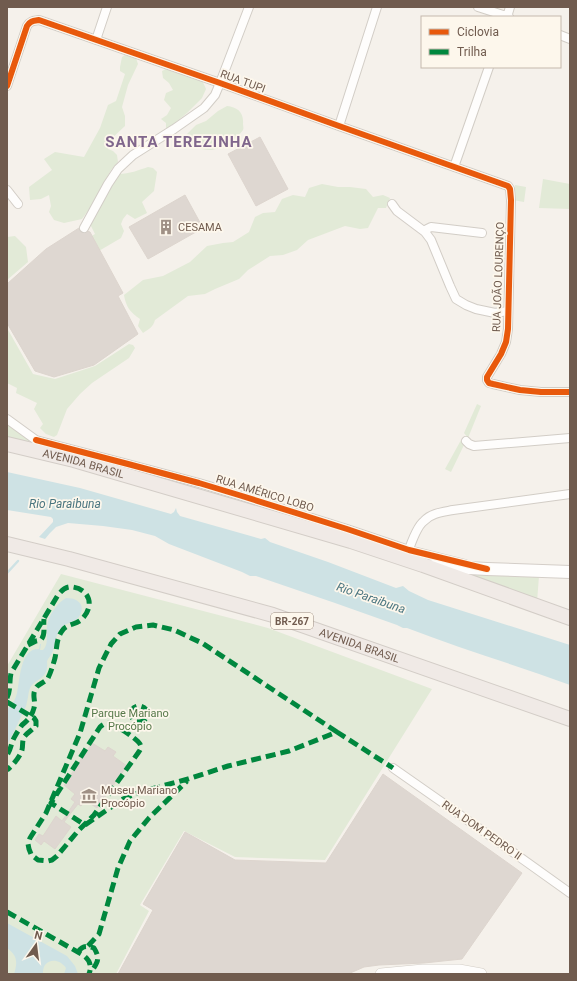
<svg xmlns="http://www.w3.org/2000/svg" width="577" height="981" viewBox="0 0 577 981" font-family="Roboto,sans-serif">
<style>
.green{fill:#e2ead7}
.water{fill:#cee2e4}
.lines{fill:none;stroke-linecap:round;stroke-linejoin:round}
.stream{stroke:#cee2e4;stroke-width:2.5}
.building{fill:#ded7d1;stroke:#ddd5ce}
.minor-casing{stroke:#d2cdc6;stroke-width:10}
.tertiary-casing{stroke:#d2cdc6;stroke-width:12}
.secondary-casing{stroke:#d4cec8;stroke-width:14}
.trunk-casing{stroke:#d3cdc7;stroke-width:16}
.minor{stroke:#fefdfc;stroke-width:8}
.tertiary{stroke:#fefdfc;stroke-width:11}
.secondary{stroke:#fefdfc;stroke-width:12}
.trunk{stroke:#f0eae6;stroke-width:14}
.quiet{stroke:#00873e;stroke-width:5;stroke-dasharray:10 5;stroke-linecap:butt}
.cycleway-casing{stroke:#fdf7ec;stroke-width:8}
.cycleway{stroke:#e8590c;stroke-width:6}
.labels{text-anchor:middle;stroke-width:3.5;stroke-linejoin:round;paint-order:stroke}
.shield{fill:#fdf7ec;stroke:#9a8a7d;stroke-width:1}
.shield-label{font-size:10px;font-weight:bold;fill:#705b4e}
.street-label{font-size:11px;fill:#705b4e;stroke:#fdf7ec}
.poi-label{font-size:11px;fill:#705b4e;stroke:#fdf7ec;text-anchor:start}
.park-label{font-size:11px;fill:#587a4b;stroke:#fdf7ec}
.water-label{font-size:12px;font-style:italic;fill:#4b7680;stroke:#fdf7ec}
.district-label{font-size:15px;font-weight:bold;letter-spacing:1px;fill:#80668c;stroke:#fdf7ec}
</style>
<rect width="100%" height="100%" fill="#f5f1eb"/>
<path class="green" d="M125,55L136,58L138,64L128,85L122,107L125,116V126L109,141L108,149L113,151L117,155L118,162L111,170L92,205L82,219L64,223L54,220L49,212L51,206L49,195L41,199L30,200L29,187L52,170L44,159L55,152L84,157L100,128L108,105L116,101L125,74L120,71V67L122,57Z
M168,68L202,80L206,89L202,98L187,113L166,130V123L161,119L167,115L171,108L164,100L166,93L173,90L169,83L163,78L162,71Z
M227,106C237,107 244,112 243,124C243,126 244,128 243,130C238,138 218,151 209,150C202,150 194,146 188,144L185,136L196,125L206,121L218,111Z
M148,167L153,168L157,172L154,191L142,202L147,213L135,219L127,214L123,219L121,224L124,231L121,238L92,255L85,240L95,234L90,224L101,205L103,198L119,174C129,174 139,170 148,167Z
M543,179L570,184V209L539,208Z
M322,184L338,187H350L366,189L373,197L383,195L390,198L386,208H378L368,228L360,229L345,226L308,240L297,250L283,255L270,256L248,270L239,279L215,289L205,294L188,296L155,320C153,327 149,329 143,333L138,326L140,319C130,312 126,307 124,295L143,280L163,276L190,262L207,246L223,243L233,242L249,232L255,217L263,213L275,212L282,199L293,195L305,197L309,188Z
M515,185L526,187L524,202L513,200Z
M15,236L26,247L28,262L7,280V237Z
M7,328L33,374L55,379L95,366L129,344L133,345L135,348L129,358L92,383L80,394L67,409L57,435L54,437L46,434L40,428L43,424L34,409L37,403L16,393L17,388L7,383Z
M477,404L481,406L468,438L464,433Z
M7,422L36,444L7,437Z
M461,440L464,445L451,472L445,469Z
M61,574L268,628L432,689L325,860L235,857L184,831L140,905L149,911L116,974H7V666Z
M459,574L539,576L537,602Z"/>
<path class="water" d="M7,472L80,488L171,514L174,512L176,508L177,512L180,516L261,539L265,538L270,542L328,562L396,588L403,586L409,591L428,600L570,645V685C516,665 461,649 407,628H403L397,625L335,603L256,576H250L242,572L169,544L155,536L132,530L103,526L68,523L56,527L50,533L45,539L39,537L53,522V519L51,517L7,510Z
M66,598C76,598 86,603 80,615C77,623 65,622 60,629C55,636 55,646 52,653C51,656 48,658 47,661C49,680 36,677 30,688C28,693 28,700 26,706C20,719 14,732 7,745V708L10,707C13,703 16,698 17,693C20,680 20,648 39,649L40,644H41L40,650H43C49,644 46,634 47,626C48,616 57,603 66,598Z
M7,923L67,956L75,966L78,974H64L66,968C59,957 42,958 43,974H14C18,962 17,955 7,948Z"/>
<g class="lines">
<path class="stream" d="M7,573L18,561"/>
</g>
<path class="building" d="M260,137L288,189L256,206L228,154Z
M185,195L203,228L148,259L129,227Z
M79,228L90,232L123,293L118,296L138,334L94,365L54,377L35,371L7,323V284L46,249Z
M92,743L105,751L108,747L116,752L113,756L127,766L97,808L85,800L81,806L78,804L64,822L71,827L55,849L44,841L41,845L35,840L39,834L43,836L56,816L62,821L75,802L71,799L75,794L64,785Z
M383,774L522,873L462,959L424,963L379,965L364,967L348,974H118L153,910L143,904L185,832L235,860L326,863Z"/>
<g class="lines">
<defs>
<path id="minor" d="M478,7L509,17
M507,17L510,7
M560,35L570,39
M96,40L107,7
M7,86L27,26C30,21 33,21 39,20L220,83L339,126L508,186L510,189L511,200L508,329L506,342L501,354L487,377V380L489,383L493,384L520,390L541,392H570
M339,126L377,7
M454,167L489,67
M7,190L18,204
M392,204L397,211L425,232L431,240L450,286L456,299L466,305L476,309L495,313L508,311
M84,228L108,184L118,169L133,155L174,129L204,108L215,95L220,83L249,7
M425,232L427,229L431,227L482,233
M7,419L40,443
M36,440L128,464L199,483L242,496L347,529L409,550L465,564
M466,441L469,444L474,446L570,438
M407,555C410,546 417,526 424,521C431,513 443,512 453,510L570,494
M393,768L493,838L570,893"/>
<path id="tertiary" d="M381,974L423,970H459L481,974"/>
<path id="secondary" d="M433,566L487,569L570,572"/>
<g id="trunk">
<path id="s1" d="M7,444L74,460L351,541L423,565L570,618"/>
<path id="s2" d="M7,544L69,559L273,615L570,719"/>
</g>
</defs>
<use href="#minor" class="minor-casing"/>
<use href="#tertiary" class="tertiary-casing"/>
<use href="#secondary" class="secondary-casing"/>
<use href="#trunk" class="trunk-casing"/>
<use href="#minor" class="minor"/>
<use href="#tertiary" class="tertiary"/>
<use href="#secondary" class="secondary"/>
<use href="#trunk" class="trunk"/>
<path class="quiet" d="M28,645L36,641L41,640C46,634 43,627 44,619
M7,698C11,690 9,682 11,673L58,595C62,590 66,586 73,587C91,590 94,607 82,619C76,625 66,624 62,631C56,639 57,649 55,658C53,665 51,672 48,678C44,684 37,683 35,690C32,696 36,701 34,708C32,716 28,720 22,725C19,729 16,734 14,738C11,743 11,750 7,755
M7,702L34,718L36,721V726C32,730 27,733 24,737C22,741 23,746 22,750C20,757 13,765 7,770
M131 714a8 8 0 1 1 16 0a8 8 0 1 1-16 0Z
M337,732L202,643L174,630L153,625L136,627L120,634L111,644L99,668L80,733L46,813L30,838L28,844L29,849L31,854L34,857L38,860L48,861L52,860L57,856L78,831L94,815L138,753C140,750 142,748 140,744C137,739 114,723 108,723C105,723 102,725 100,727L51,803L85,825L123,799L140,792L188,779L228,766L289,751L337,732L393,768
M7,912L83,955C90,960 92,966 89,974
M88,946L99,934L118,868L130,841L149,818L187,781
M78,952C83,945 87,946 94,948C101,959 97,963 91,972"/>
<defs>
<path id="cycleway" d="M7,86L27,26C30,21 33,21 39,20L220,83L339,126L508,186L510,189L511,200L508,329L506,342L501,354L487,377V380L489,383L493,384L520,390L541,392H570
M36,440L128,464L199,483L242,496L347,529L409,550L487,569"/>
</defs>
<use href="#cycleway" class="cycleway-casing"/>
<use href="#cycleway" class="cycleway"/>
</g>
<defs>
<symbol id="building-bare" viewBox="-9 -9 18 18"><path d="M-4-6H4V6H1V3H-1V6H-4ZM-2.5-4.3h1.7v1.8h-1.7ZM.8-4.3h1.7v1.8H.8ZM-2.5-1h1.7V.8h-1.7ZM.8-1h1.7V.8H.8Z" fill="#9f9085" stroke="#fdf7ec" stroke-width="2.5" paint-order="stroke"/></symbol>
<symbol id="museum-bare" viewBox="-9 -9 18 18"><path d="M0-6L6-3V-2H-6V-3ZM-5-1h2V3h-2ZM-1-1h2V3h-2ZM3-1h2V3H3ZM-6 4H6V6H-6Z" fill="#9f9085" stroke="#fdf7ec" stroke-width="2.5" paint-order="stroke"/></symbol>
</defs>
<g fill-rule="evenodd">
<use href="#building-bare" x="155" y="216" width="22" height="22"/>
<use href="#museum-bare" x="78" y="785" width="22" height="22"/>
</g>
<g class="labels">
<rect class="shield" x="271" y="613" width="42" height="16" rx="3"/>
<g class="shield-label">
<text x="292" y="625">BR-267</text>
</g>
<g class="street-label">
<text transform="translate(243 81) rotate(20)" y="4">RUA TUPI</text>
<text transform="translate(498 277) rotate(-88)" y="4">RUA JOÃO LOURENÇO</text>
<text dy="4" stroke="none"><textPath href="#s1" startOffset="79">AVENIDA BRASIL</textPath></text>
<text transform="translate(265 493) rotate(17)" y="4">RUA AMÉRICO LOBO</text>
<text dy="4" stroke="none"><textPath href="#s2" startOffset="367">AVENIDA BRASIL</textPath></text>
<text transform="translate(482 830) rotate(35)" y="4">RUA DOM PEDRO II</text>
</g>
<g class="poi-label">
<text x="178" y="231">CESAMA</text>
<text x="101" y="794">Museu Mariano<tspan x="101" dy="13">Procópio</tspan></text>
</g>
<g class="park-label">
<text x="130" y="717">Parque Mariano<tspan x="130" dy="13">Procópio</tspan></text>
</g>
<g class="water-label">
<text x="65" y="508">Rio Paraibuna</text>
<text transform="translate(371 598) rotate(19)" y="4">Rio Paraibuna</text>
</g>
<g class="district-label">
<text x="179" y="147">SANTA TEREZINHA</text>
</g>
</g>
<rect width="577" height="981" fill="none" stroke="#705b4e" stroke-width="16"/>
<rect x="421" y="16" width="140" height="52" fill="#fdf7ec" stroke="#c5b9ad"/>
<rect x="429" y="29" width="20" height="6" fill="#e8590c" stroke="#c5b9ad"/>
<text x="457" y="36" font-size="12" fill="#705b4e">Ciclovia</text>
<rect x="429" y="49" width="20" height="6" fill="#00873e" stroke="#c5b9ad"/>
<text x="457" y="56" font-size="12" fill="#705b4e">Trilha</text>
<g transform="translate(36 945) rotate(14)" stroke="#fdf7ec" stroke-width="3" paint-order="stroke">
<path d="M0-3L7 15L0 10L-7 15Z" fill="#705b4e"/>
<text y="-6" font-size="11" font-weight="bold" text-anchor="middle" fill="#705b4e">N</text>
</g>
</svg>
